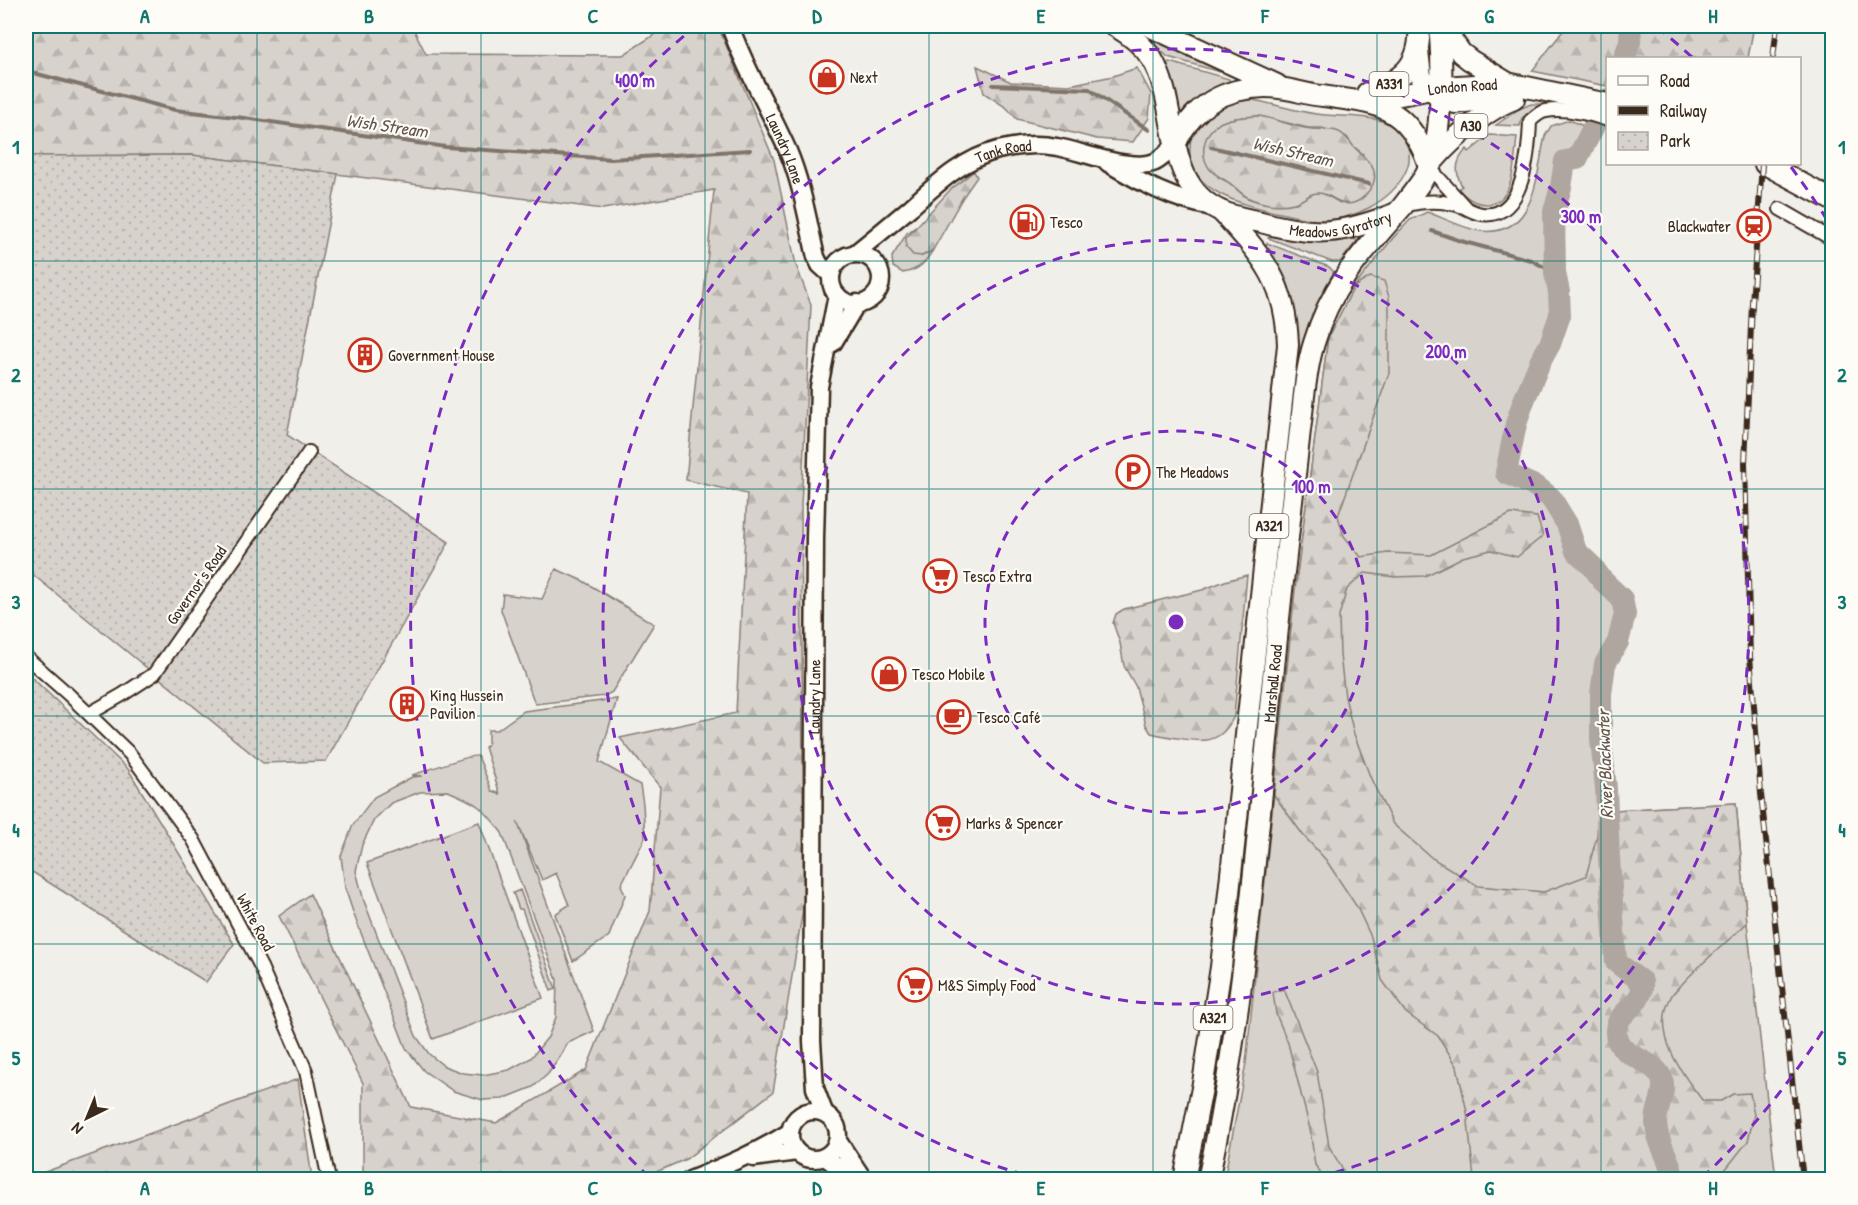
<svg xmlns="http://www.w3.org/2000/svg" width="1858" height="1205" viewBox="0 0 1858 1205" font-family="'Patrick Hand',sans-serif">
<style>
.grass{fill:#d7d2cc;stroke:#897e75;stroke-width:1.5;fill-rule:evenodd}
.forest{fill:url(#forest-firs);stroke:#897e75;stroke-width:1.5}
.park{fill:url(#park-dots);stroke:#897e75;stroke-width:1.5}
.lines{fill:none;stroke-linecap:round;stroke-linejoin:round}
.stream{stroke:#80746b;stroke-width:4}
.river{stroke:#aea69f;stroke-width:22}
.street-casing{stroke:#3b2a1e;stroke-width:16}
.secondary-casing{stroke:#3b2a1e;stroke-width:21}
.primary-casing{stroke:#3b2a1e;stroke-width:24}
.street{stroke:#fdfcf7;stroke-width:12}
.secondary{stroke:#fdfcf7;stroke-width:16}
.primary{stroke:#fdfcf7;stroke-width:20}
.rail-casing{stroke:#3b2a1e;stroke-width:6}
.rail{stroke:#fdfcf7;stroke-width:4;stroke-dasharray:11;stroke-linecap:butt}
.grid{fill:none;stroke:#0f766e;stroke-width:1.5;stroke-opacity:0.55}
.ring{fill:none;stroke:#7b2cbf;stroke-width:3;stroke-dasharray:10 8}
.labels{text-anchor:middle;stroke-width:4.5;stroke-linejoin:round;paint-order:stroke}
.shield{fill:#fdfcf7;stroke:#75695f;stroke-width:1.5}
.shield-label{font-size:15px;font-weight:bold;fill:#3b2a1e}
.poi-label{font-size:16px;fill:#3b2a1e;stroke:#fdfcf7;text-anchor:start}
.street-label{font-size:16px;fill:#3b2a1e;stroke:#fdfcf7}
.water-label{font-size:18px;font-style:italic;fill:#63554b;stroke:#fdfcf7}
.centre{fill:#7b2cbf;stroke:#fdfcf7;stroke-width:3}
.ring-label{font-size:18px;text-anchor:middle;font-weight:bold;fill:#7b2cbf;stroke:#fdfcf7;stroke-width:4.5;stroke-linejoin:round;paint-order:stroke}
.neatline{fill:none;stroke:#0f766e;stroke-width:2}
.grid-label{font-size:20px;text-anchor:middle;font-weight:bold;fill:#0f766e}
</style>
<defs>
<pattern id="forest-firs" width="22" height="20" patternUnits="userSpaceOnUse" patternTransform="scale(1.5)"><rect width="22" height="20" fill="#d7d2cc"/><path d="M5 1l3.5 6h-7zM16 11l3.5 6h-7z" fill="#b9b4af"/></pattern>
<pattern id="park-dots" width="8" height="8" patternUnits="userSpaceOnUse" patternTransform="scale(1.5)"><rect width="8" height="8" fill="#d7d2cc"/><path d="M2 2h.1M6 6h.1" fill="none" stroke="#b9b4af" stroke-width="1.8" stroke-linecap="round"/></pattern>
</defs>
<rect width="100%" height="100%" fill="#f1efea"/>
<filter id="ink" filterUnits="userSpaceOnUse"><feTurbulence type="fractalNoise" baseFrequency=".0167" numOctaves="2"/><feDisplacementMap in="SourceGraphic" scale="12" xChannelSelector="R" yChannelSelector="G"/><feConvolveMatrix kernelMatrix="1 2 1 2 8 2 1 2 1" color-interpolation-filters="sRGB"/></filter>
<g filter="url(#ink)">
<path class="grass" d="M1139,28L1169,46L1220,71V72L1168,57L1162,52L1159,54L1136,31Z
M1169,62L1229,79L1230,84C1210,89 1193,99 1180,114L1177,94L1166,64Z
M1253,100C1274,104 1295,111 1316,114C1345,119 1392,109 1406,143C1411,153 1410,163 1405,173C1391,202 1351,221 1321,220C1307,220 1293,216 1280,213C1246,206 1186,192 1190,147C1190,135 1195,127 1204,119C1218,108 1235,100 1253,100ZM1259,116L1308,128H1322L1347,137L1353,146L1363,154L1340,203L1321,192L1314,193L1296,203H1265L1247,198L1228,182L1218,177L1216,125C1230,117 1243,117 1259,116Z
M1531,104H1542L1522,118L1520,126L1496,125L1519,109Z
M1569,120L1586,127L1575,148L1559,158L1554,186L1547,211L1548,272L1552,293L1553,315L1544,342L1533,362L1515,410L1500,477L1532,494L1547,507L1562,532L1570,555L1614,605L1617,615L1610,640L1598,661L1594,698L1593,737L1598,793V811L1736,803L1747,923L1776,1179L1224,1180L1246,1063L1295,590L1328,338L1354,287L1393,238L1410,220L1427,212C1441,217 1465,229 1480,231C1536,237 1536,176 1545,136L1551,126Z
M1490,135L1517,137C1514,158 1516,204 1486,204C1474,204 1466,197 1458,189L1462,186C1455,173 1455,160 1467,149L1469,152Z
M917,226L906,238L922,256L933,250C924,264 919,270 903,273L893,267L892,257L907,233Z
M1270,236C1303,244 1322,243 1355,239L1357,241L1340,262H1332L1268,238Z
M1267,243L1329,267L1334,272C1318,299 1307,328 1299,359L1274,570H1271L1297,332C1296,299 1283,271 1265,245Z
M556,569L583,581L654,624L612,692L605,696L535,704L501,610L503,594L542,599Z
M617,699L599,762L640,785L643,804L645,838L621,885L625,895L609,936L573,961L555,914L569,905L556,873L542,880L517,821L594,1031L568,1043L560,1057L548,1074L533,1087L503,1099L483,1100L453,1091L424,1071L406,1048L354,915L345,888L341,856L353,825L374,797L412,777L422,776L412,775C424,772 469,754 478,756L492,791L500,794L485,747L488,745V730H497L524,711ZM448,791C477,803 483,807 502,833L557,980L556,1017L548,1037L531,1058L509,1070L483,1075L463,1073L444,1066L429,1054L416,1036L364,901L356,871L362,845L374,820L391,803L420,792Z
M479,822L543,998L433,1039L367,863Z
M520,890L556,989L551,991L522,909H519L513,893Z"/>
<path class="forest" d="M26,26H412L426,54L623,55L668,26H718L774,160L796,265L811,305L801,506L804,903L773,1092L686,1159L640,1179H363V1083L279,916L310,894L411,1107L496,1123L586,1070L650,911L660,787L620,738L736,713L747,494L686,480L714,190L603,209L192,155L26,156Z
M1571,26H1754L1748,58H1608L1607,86L1532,71L1562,32Z
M977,66L1011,82L1069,85L1113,76L1137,68L1151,94L1149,118L1133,142L1097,139L1017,119L1007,108L984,93Z
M1259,116C1276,119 1294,127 1312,129C1322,130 1330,128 1339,132C1347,136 1349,142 1355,148C1370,162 1384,174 1367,193C1364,197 1361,200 1356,202C1339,210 1327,186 1310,195C1305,198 1299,202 1294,203C1280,207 1261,204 1249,198C1242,195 1237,189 1231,184C1223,178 1215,176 1209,168C1204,161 1203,154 1204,146C1209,118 1236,117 1259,116Z
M974,171L977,177L963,197L933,250L922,256L913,255L906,247V238L950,190Z
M1370,277L1384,281L1389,297V373L1338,516L1344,536L1361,557L1388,553L1431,555L1511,514L1537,517L1543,536L1517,557L1491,550L1463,557L1425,576L1395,577L1365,573L1347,589L1339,616L1340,655L1345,697L1354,734L1371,779L1393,824L1432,858L1478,886L1544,892L1586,876L1597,836L1598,811L1736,803L1747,923C1726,943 1703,961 1683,983C1679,987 1673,992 1671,997C1651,1033 1681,1073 1703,1101H1721L1733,1094L1750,1093L1754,1115L1748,1141L1718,1179H1474L1467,1112L1457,1066L1438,1036L1406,1013L1382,980L1371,937L1357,907L1326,860L1303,835L1274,795L1295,590L1328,338L1354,287Z
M1247,575L1234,716C1229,727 1221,738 1207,740C1196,742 1163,736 1151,733L1146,725L1136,687L1124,666L1120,643L1113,623L1116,614L1124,609L1202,590L1225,581Z
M1284,989L1317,1072L1329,1146L1348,1179H1325L1315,1165L1310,1129L1288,1043L1276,1014L1273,992Z
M298,1079L312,1179H26Z"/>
<path class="park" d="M192,155L338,174L287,435L449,542L326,761L263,763L26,569V156Z
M26,672L128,769L234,944L206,982L26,868Z"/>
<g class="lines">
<path class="stream" d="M26,71L175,110L244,118L446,147L611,159L750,150
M993,85L1089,89L1149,130
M1211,147L1369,184
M1432,231L1461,241L1531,260L1555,273"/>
<path class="river" d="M1624,58L1630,42L1631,26
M1608,99L1577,159L1565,161L1561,187L1554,212L1555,273L1559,292L1560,315L1550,344L1540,362L1523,403L1516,424L1506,473L1537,487L1551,498L1567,524L1576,551L1593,567L1602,580L1622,599L1625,614L1618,642L1605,664L1601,694V739L1606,789L1609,858L1616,962L1642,982C1645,1007 1615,1010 1616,1033C1617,1058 1653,1058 1661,1077C1668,1090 1656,1108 1656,1122C1656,1144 1672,1159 1673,1180"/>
<defs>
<path id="street" d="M1429,167L1465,207
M1404,206C1424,200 1444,200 1464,207C1470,210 1475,213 1482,214C1524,220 1529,151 1530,121C1535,117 1539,112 1546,111C1564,108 1590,114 1608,120
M1780,209L1832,239
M26,657L68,694L130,754L193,839L261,967L306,1071L329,1180
M89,714L122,695L154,674L309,452"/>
<g id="secondary">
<path id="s1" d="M730,26C745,69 769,108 788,151C802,184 808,222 816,257L820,265L831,275"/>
<path d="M1108,163C1141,183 1175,201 1213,207"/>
<path id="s2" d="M854,254C873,239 892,223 911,207C937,184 963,159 998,150C1018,145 1036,143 1057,147C1081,151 1131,172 1155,162C1163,158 1170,150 1176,144"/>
<circle cx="856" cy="279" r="25"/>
<path d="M833,343L857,303"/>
<circle cx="814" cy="1135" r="24"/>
<path id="s3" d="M824,1112L815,1088L812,1041L815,538L819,387L837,295"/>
<path d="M838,1141L864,1180"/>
<path d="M825,1157L856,1180"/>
<path d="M753,1158L797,1152"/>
<path d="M690,1180C725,1166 758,1152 790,1132"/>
</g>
<g id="primary">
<path id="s4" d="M1115,26C1129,34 1143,45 1152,59C1181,108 1161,184 1221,211C1233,217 1248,219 1261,222C1315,237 1342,234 1394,214"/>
<path d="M1149,26L1277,85"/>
<path d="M1442,26L1461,53L1470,60L1506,82"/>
<path d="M1418,50L1421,77L1430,89L1442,98L1455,103L1494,99H1510"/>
<path d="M1367,93C1401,81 1422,65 1419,26"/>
<path id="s5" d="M1364,102L1442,87L1507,83L1608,104"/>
<path d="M1176,144C1179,134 1186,125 1193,117C1215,91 1254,83 1286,89C1298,91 1310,95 1323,96C1346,100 1373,100 1394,114C1411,125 1424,148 1429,167"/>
<path d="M1434,159C1441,114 1444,71 1439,26"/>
<path d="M1765,164L1832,200"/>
<path d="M1184,1180L1203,1083L1221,967L1288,345C1286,281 1263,257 1222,212"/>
<path id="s6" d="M1208,1180C1252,977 1261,769 1285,564C1290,519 1295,474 1300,430C1304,401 1305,371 1314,343C1332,283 1362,253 1402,207C1409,198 1417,188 1423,179C1427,172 1430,164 1435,159C1452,139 1489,108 1514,99"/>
</g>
</defs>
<use href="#street" class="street-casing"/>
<use href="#secondary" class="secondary-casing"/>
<use href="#primary" class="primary-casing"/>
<use href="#street" class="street"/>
<use href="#secondary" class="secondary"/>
<use href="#primary" class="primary"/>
<defs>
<path id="rail" d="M1773,58L1777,26
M1762,164L1752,303L1745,463L1750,656L1761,794L1803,1180"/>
</defs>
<use href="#rail" class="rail-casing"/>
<use href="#rail" class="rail"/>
</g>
</g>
<path class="grid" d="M257,26V1180M481,26V1180M705,26V1180M929,26V1180M1153,26V1180M1377,26V1180M1601,26V1180M26,261H1832M26,489H1832M26,716H1832M26,944H1832"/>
<g class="ring">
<circle cx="1176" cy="622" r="191"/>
<circle cx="1176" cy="622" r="382"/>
<path d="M1042 1179A573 573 0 1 1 1310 1179"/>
<path d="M1832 1016A765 765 0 0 1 1703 1177M649 1177A765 765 0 0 1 695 27M1657 27A765 765 0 0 1 1693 58M1791 167A765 765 0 0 1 1832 228"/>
</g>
<defs>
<symbol id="shop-ring" viewBox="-11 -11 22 22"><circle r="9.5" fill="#fdfcf7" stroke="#c8321e" stroke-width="1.5"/><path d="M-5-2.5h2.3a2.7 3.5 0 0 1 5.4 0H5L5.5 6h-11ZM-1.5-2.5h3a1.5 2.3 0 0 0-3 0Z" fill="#c8321e"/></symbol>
<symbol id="fuel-ring" viewBox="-11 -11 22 22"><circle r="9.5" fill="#fdfcf7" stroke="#c8321e" stroke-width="1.5"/><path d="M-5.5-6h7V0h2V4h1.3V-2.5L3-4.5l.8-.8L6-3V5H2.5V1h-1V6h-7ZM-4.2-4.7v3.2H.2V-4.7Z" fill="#c8321e"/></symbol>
<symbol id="station-ring" viewBox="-11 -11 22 22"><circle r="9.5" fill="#fdfcf7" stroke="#c8321e" stroke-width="1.5"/><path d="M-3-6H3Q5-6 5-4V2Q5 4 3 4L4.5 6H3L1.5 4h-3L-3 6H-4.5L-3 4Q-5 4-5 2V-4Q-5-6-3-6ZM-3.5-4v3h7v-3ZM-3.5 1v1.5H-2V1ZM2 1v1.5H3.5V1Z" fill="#c8321e"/></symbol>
<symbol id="building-ring" viewBox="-11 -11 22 22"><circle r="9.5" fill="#fdfcf7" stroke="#c8321e" stroke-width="1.5"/><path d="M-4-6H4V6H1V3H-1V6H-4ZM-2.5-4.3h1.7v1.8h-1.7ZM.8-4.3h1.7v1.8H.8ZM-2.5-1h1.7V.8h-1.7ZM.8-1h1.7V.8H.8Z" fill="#c8321e"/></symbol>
<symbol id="parking-ring" viewBox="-11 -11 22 22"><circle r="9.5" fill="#fdfcf7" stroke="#c8321e" stroke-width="1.5"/><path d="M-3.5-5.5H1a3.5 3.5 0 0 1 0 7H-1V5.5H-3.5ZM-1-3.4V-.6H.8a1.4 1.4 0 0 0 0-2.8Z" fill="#c8321e"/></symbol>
<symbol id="supermarket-ring" viewBox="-11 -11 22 22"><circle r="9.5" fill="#fdfcf7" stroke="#c8321e" stroke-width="1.5"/><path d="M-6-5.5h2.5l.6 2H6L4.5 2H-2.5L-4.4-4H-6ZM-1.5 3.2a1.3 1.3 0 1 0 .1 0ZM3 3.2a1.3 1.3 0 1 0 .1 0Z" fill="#c8321e"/></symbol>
<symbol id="cafe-ring" viewBox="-11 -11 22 22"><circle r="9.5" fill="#fdfcf7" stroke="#c8321e" stroke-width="1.5"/><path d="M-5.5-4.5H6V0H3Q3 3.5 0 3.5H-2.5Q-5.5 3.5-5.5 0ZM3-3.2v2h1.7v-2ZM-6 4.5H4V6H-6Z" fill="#c8321e"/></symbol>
</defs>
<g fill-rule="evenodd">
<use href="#shop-ring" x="808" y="58" width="38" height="38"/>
<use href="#fuel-ring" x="1008" y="203" width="38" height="38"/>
<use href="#station-ring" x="1735" y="207" width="38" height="38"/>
<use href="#building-ring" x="346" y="336" width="38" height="38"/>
<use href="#parking-ring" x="1114" y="453" width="38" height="38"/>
<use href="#supermarket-ring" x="921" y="557" width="38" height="38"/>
<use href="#shop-ring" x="870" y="655" width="38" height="38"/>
<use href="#building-ring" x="388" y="685" width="38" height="38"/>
<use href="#cafe-ring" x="935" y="698" width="38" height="38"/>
<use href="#supermarket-ring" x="924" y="804" width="38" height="38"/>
<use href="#supermarket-ring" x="896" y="966" width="38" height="38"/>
</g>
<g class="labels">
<g class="shield">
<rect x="1369.5" y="72" width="39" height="24" rx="4.5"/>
<rect x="1454.5" y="114" width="33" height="24" rx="4.5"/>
<rect x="1249.5" y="514" width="39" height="24" rx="4.5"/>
<rect x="1193.5" y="1006" width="39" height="24" rx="4.5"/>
</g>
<g class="shield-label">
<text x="1389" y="89">A331</text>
<text x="1471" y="131">A30</text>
<text x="1269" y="531">A321</text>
<text x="1213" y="1023">A321</text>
</g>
<g class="poi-label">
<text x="850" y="83">Next</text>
<text x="1050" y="228">Tesco</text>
<text x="1731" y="232" text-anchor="end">Blackwater</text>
<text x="388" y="361">Government House</text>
<text x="1156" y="478">The Meadows</text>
<text x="963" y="582">Tesco Extra</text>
<text x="912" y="680">Tesco Mobile</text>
<text x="430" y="701">King Hussein<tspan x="430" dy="18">Pavilion</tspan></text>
<text x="977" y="723">Tesco Café</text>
<text x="966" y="829">Marks &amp; Spencer</text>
<text x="938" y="991">M&amp;S Simply Food</text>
</g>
<g class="street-label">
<text dy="6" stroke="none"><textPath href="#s5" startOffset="100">London Road</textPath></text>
<text dy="6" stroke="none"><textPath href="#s1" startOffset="135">Laundry Lane</textPath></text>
<text dy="6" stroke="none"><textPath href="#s2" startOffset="184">Tank Road</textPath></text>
<text dy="6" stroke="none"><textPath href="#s4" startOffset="346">Meadows Gyratory</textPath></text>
<text transform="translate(196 585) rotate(-55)" y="6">Governor's Road</text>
<text dy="6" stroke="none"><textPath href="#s6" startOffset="501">Marshall Road</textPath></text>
<text dy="6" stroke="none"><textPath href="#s3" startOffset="417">Laundry Lane</textPath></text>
<text transform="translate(256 922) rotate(62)" y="6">White Road</text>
</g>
<g class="water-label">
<text transform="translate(387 126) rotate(8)" y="6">Wish Stream</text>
<text transform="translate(1293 152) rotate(13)" y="6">Wish Stream</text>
<text transform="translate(1605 764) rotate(-92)" y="6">River Blackwater</text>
</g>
</g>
<circle cx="1176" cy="622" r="9" class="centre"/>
<g class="ring-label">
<text x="635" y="87">400 m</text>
<text x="1581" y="223">300 m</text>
<text x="1446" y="358">200 m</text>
<text x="1311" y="493">100 m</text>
</g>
<rect width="1858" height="1205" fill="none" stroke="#fdfcf7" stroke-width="66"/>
<rect x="1606" y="57" width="195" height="108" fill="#fdfcf7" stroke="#afa8a0" stroke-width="1.5"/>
<rect x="1618" y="76" width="30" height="9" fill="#fdfcf7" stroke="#afa8a0" stroke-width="1.5"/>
<text x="1660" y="87" font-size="18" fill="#3b2a1e">Road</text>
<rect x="1618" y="106" width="30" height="9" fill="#3b2a1e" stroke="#afa8a0" stroke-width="1.5"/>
<text x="1660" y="117" font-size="18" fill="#3b2a1e">Railway</text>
<rect x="1618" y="132" width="30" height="18" fill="url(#park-dots)" stroke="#afa8a0" stroke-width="1.5"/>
<text x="1660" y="147" font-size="18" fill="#3b2a1e">Park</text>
<g transform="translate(87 1118) rotate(223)" stroke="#fdfcf7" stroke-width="4.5" paint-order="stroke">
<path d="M0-4.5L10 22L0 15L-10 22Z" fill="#3b2a1e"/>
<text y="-9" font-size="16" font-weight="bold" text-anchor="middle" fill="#3b2a1e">N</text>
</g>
<rect x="33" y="33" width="1792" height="1139" class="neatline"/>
<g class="grid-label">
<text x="145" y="23">A</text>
<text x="369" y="23">B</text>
<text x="593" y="23">C</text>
<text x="817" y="23">D</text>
<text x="1041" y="23">E</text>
<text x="1265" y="23">F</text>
<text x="1489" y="23">G</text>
<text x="1713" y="23">H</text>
<text x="16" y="154">1</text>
<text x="1842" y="154">1</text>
<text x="16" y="382">2</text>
<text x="1842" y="382">2</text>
<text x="16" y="609">3</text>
<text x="1842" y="609">3</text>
<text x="16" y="837">4</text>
<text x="1842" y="837">4</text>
<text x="16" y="1065">5</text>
<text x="1842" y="1065">5</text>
<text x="145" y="1195">A</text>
<text x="369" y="1195">B</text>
<text x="593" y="1195">C</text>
<text x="817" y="1195">D</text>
<text x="1041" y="1195">E</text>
<text x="1265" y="1195">F</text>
<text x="1489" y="1195">G</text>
<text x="1713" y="1195">H</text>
</g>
</svg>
